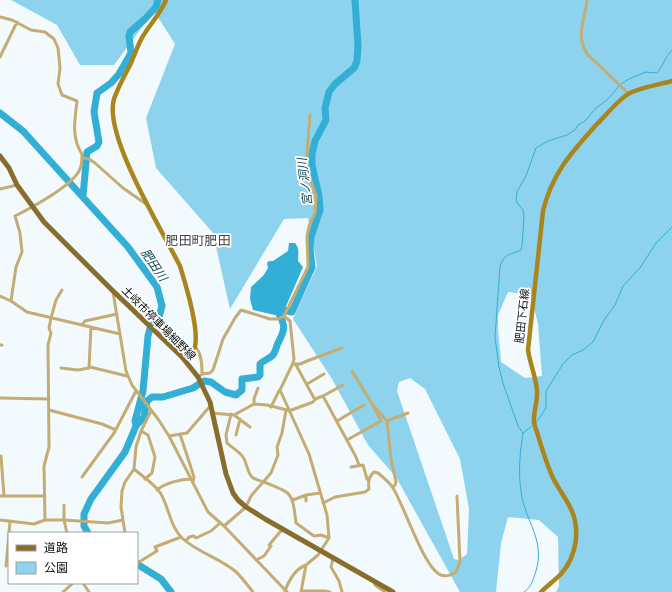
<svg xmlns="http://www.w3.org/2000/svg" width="672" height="592" viewBox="0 0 672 592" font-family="'Noto Sans','Noto Sans JP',sans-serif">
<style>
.green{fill:#8ed3ed;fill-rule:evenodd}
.water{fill:#33aed5}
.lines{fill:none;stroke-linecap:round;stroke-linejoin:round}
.stream{stroke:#33aed5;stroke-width:1}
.river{stroke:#33aed5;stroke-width:7}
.street{stroke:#c4ac73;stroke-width:3}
.secondary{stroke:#aa851d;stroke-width:4.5}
.primary{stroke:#886d2b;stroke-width:5}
.labels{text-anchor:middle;stroke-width:3.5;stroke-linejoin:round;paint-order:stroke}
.street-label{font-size:11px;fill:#0c0f10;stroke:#fff}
.water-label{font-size:12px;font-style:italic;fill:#144757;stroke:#fff}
.quarter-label{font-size:13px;fill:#3f4548;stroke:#fff}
</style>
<rect width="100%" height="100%" fill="#f2fafe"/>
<path class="green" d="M11,0H672V592H556L559,586L558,537L539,520L508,517L501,543L496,592H460L396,477L368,445L332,379L293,319L317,266L308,218L284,219L230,309L213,233L156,168L146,118L175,44L154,11L114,65H80L57,25ZM508,292L531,295L538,324L542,376L525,378L501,362L498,329V315ZM410,378L425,389L460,459L469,509L467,554L459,560L454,559L397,391L399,382Z"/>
<path class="water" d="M289,243H295C300,249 298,254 298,261L303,267L284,311L275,315L253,310L250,299L251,287L263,276L268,268L267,263L269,261H273L288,251Z"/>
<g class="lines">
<path class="stream" d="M621,84L629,79L646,72L657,73C663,66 665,57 672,50
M536,423L546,408V391L563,364L572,355L583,350L593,342L604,320L615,305L623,286L640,268L656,243L672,227
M523,433L518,426L503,383L499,367L495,337L500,266C506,252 509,256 521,250L522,246L524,217L523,210L516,201L517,192L526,176L536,148L548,141L567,135L575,130L578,125L585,121L596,108L608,99L619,86
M524,592C530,588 532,583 534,577C548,541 525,523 521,491C518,472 520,452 523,433L532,426"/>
<path class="river" d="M0,113L23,131L128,247L157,287L162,306L159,317L150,328L148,336L143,391L135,421L136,426L125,452L91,499L84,514V526L88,533
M83,196L87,152L97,146L99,142L94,112L97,93L111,83L119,74L131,53L129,36L130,32L145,19L156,7L158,0
M136,426L144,417L147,401L152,397H163L193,388L204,381L211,382L225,392L236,395L242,390V379L258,377L260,375V364C264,360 269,359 273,355C276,351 276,347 278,343C285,330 286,326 278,312L283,310L292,312L312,267L310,248L311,237L320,210L319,196L312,165V154L315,141L326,120L325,108L329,92L335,84L354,68L357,61L358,46L355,0
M137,564L161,579L171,592"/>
<path class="street" d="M587,0C585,21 575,33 587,54L629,94
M0,17L12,20L31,30L45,32L54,39L58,48L60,68L58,84L62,95L77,101C75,119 71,138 82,154C82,159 82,165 80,169C74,185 31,208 15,216L20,233L22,252L16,267L11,301
M0,57L17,22
M82,158L89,159L95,163L123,188L146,204
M0,189L17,185
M113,292L126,371L132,385L158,419L169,436L208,512L224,526L287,592
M0,296L11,301L27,312L120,334
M82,325L85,321L117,314
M0,345H2
M195,347C202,353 202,366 202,374
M293,364H300L307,361L342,348
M296,365L315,400
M90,367L127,376
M61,368L78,370L89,368L91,327
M352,371L372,404L387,421
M198,377L202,374L210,373L213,370L223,339L235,318L241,310L270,319H278L284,316
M307,384L324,374
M323,396L343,385
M0,398L49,399
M254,404V399L258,388
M271,407L279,391
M49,410L102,424L116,430
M289,411L313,402L315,399L323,396L356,457L359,465
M212,413L234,415L254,404L267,405L287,410
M231,414L226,435L227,443C232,448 239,451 243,457C247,463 247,472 252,477C256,480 260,481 264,482C293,494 292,491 296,523L314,536L321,535L329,538
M234,415L250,427
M337,421L364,405
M141,431L148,435L155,457L152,473L145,479
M180,434L194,477L193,482
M236,435L240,419
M169,436L187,433L211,405
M347,440L381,421L373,406
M1,456L4,496
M351,467L363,465L367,479L369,481
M134,469C142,476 156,485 161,494C169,508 170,526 182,538C197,552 219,558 235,571C242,577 247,585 253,592
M82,477L114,433L136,391
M393,487L395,485L396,482L391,459L387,421L408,413
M157,490C165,483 181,479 191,479
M0,496H45
M293,500L306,495
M306,501V495L320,493
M323,503L335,497L365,492L369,489C368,483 369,476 374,472L378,473C383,477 390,483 393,488C404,505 424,569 441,575C447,577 451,575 456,572L460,562L457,496
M64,505V520L108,523L123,520
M0,520L34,524L45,520H64L67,533
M45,520L44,466L49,447L48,345L51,333L49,328L51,318L56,300L62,290
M224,526L246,507L251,496L271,473L278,455L277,447L282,433L286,410
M9,533L10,521
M125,533L121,507L122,491L125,482L134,469L136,447L141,431L151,411
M186,541L189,537L194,536L196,538L211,531L220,523
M333,559L331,567L339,581L342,592
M256,560L264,556L271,546L269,545L280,532L284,530
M137,561L139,562L157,551L155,547L181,537
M6,566L9,534
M374,581L375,585L385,592
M83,583L89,592
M285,591C289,580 295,569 306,565
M302,591H325L330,592
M63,592L73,583
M301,592L306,565L318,555L329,538L327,515L309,454L280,390L293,363L294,359L290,321L284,316L308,267L307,237L309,226L315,213L316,196L306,166L310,115"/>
<path class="secondary" d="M166,0C160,14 151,23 143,36C138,44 135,54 131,63C125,75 118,87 114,99C103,135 163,232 180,266C186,286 199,327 195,347L182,357
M541,592C547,586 555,580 561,574C577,556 581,528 570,507C565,497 558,488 553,478C545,461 540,441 534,423C533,411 538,402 537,391C536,377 530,364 528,350L543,211C552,173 572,152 597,124C607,114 616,102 628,94C641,87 658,85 672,81"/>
<path class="primary" d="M0,156L9,168L17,185L44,222L112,290L182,357L198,377L210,402L226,474L233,493L238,500L246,507L265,519L393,592"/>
</g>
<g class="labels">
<g class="street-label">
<text transform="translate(522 316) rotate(-84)" y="4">肥田下石線</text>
<text transform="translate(159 323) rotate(45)" y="4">土岐市停車場細野線</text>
</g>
<g class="water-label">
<text transform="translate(305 182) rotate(-97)" y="4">宮ノ洞川</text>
<text transform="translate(154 265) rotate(56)" y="4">肥田川</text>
</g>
<g class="quarter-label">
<text x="198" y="245">肥田町肥田</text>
</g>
</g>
<rect x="8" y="532" width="130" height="52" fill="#ffffff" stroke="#9e9f9f"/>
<rect x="16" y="545" width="20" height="6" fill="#886d2b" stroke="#9e9f9f"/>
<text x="44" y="552" font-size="12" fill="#0c0f10">道路</text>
<rect x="16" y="562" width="20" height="12" fill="#8ed3ed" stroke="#9e9f9f"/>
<text x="44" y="572" font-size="12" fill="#0c0f10">公園</text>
</svg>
